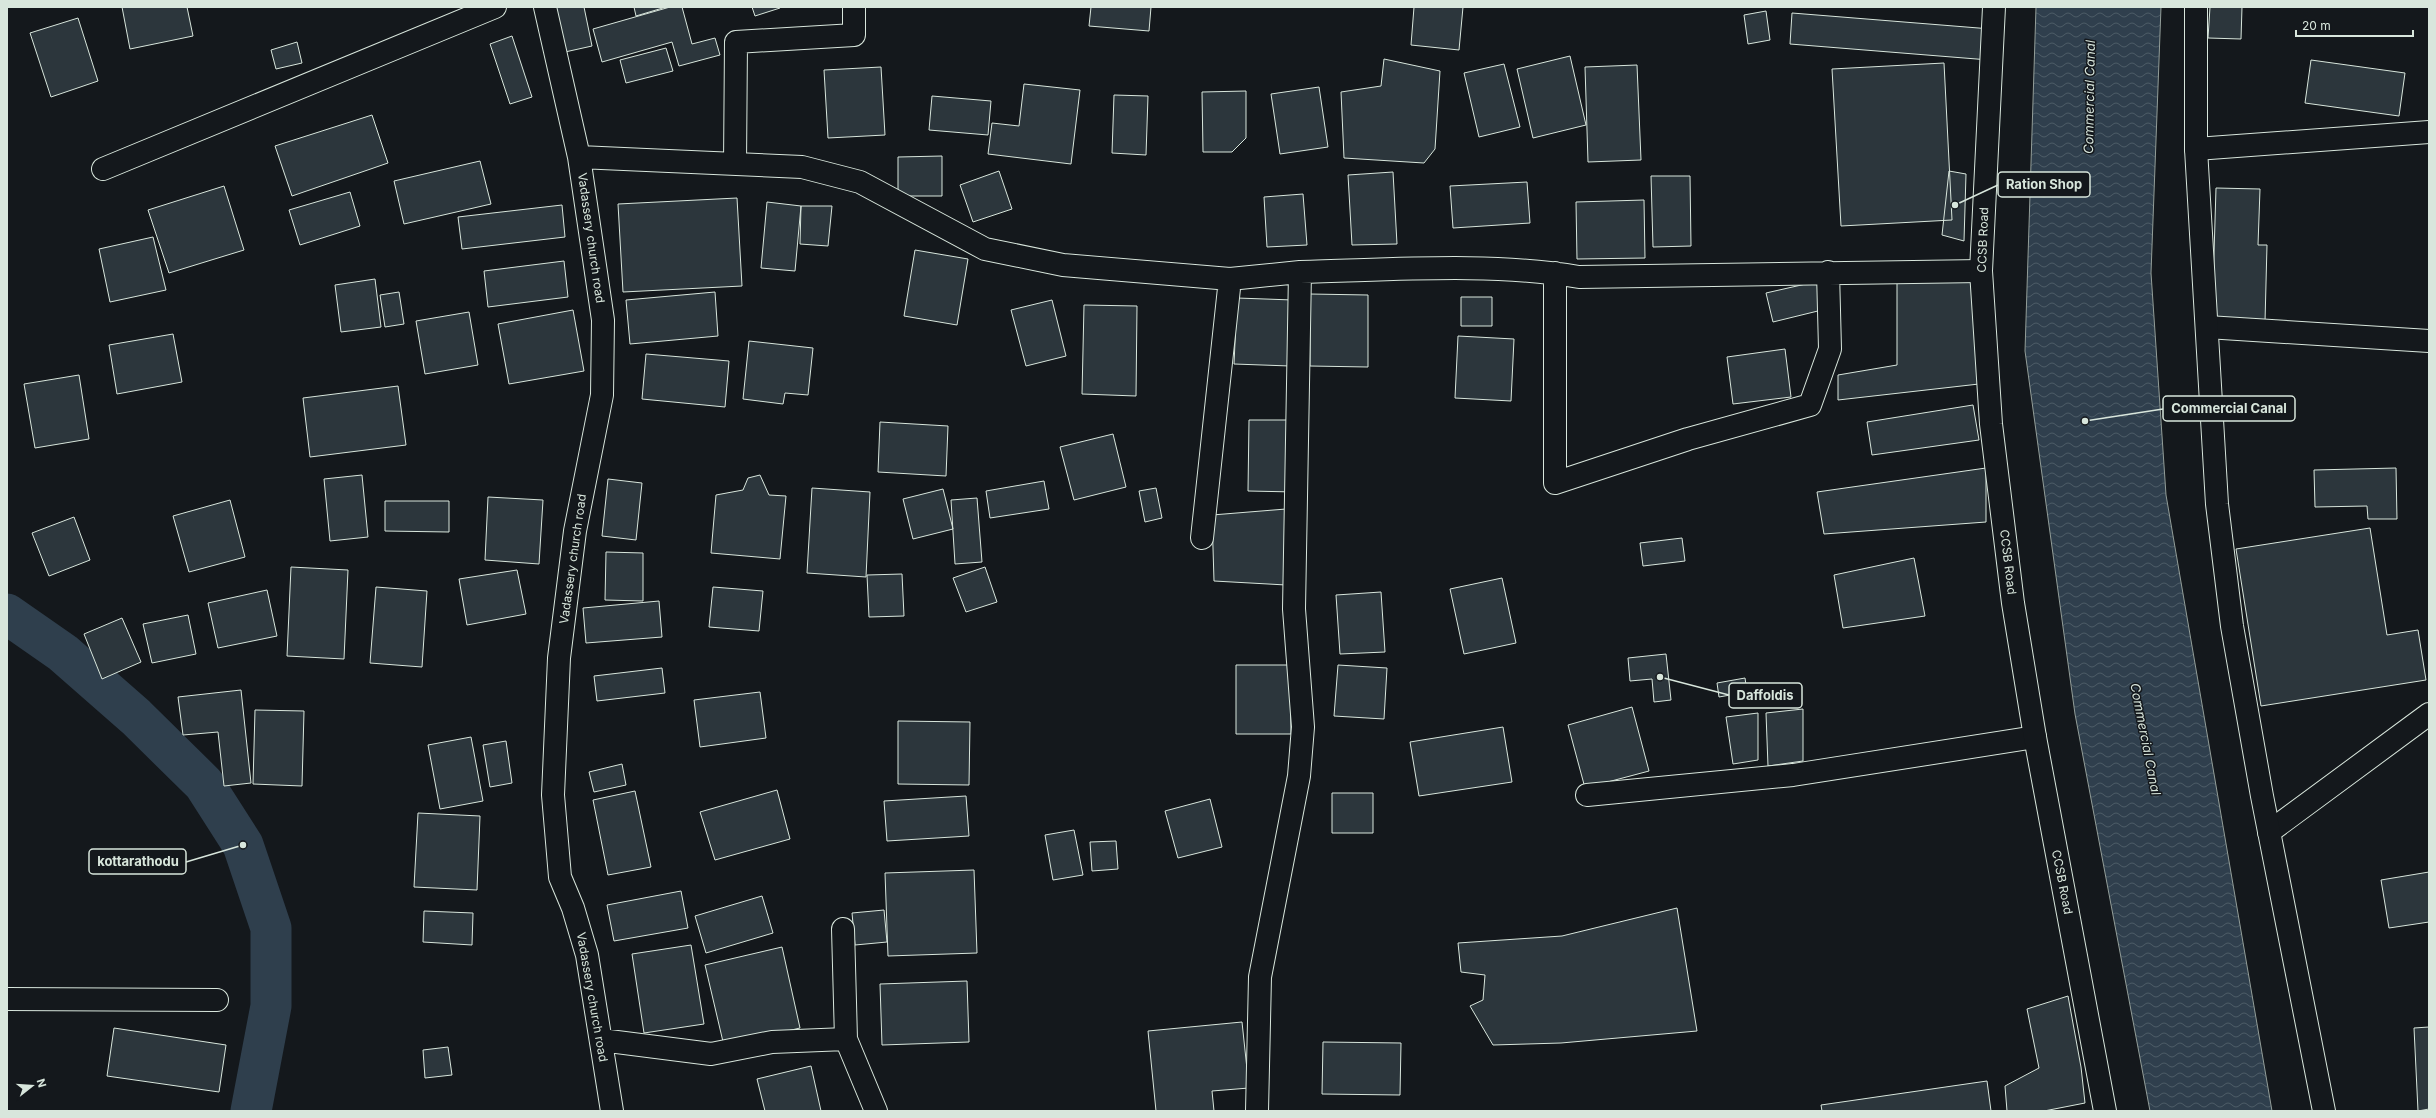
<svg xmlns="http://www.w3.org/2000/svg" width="2436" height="1118" viewBox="0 0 2436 1118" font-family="Inter,sans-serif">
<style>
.water{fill:url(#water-waves);stroke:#939e99}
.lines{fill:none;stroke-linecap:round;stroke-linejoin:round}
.canal{stroke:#2f3f4d;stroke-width:41}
.building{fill:#2c363c;stroke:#d8e6dc}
.street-casing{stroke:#d8e6dc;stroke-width:24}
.secondary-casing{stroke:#d8e6dc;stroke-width:24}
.street{stroke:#14181c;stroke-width:22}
.secondary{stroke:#14181c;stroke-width:22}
.labels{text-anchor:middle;stroke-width:3;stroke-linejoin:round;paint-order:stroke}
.street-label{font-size:12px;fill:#d8e6dc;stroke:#14181c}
.water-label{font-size:13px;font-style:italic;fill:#d8e6dc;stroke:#14181c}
.leader{fill:none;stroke:#d8e6dc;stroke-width:1.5}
.callout-dot{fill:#d8e6dc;stroke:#14181c;stroke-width:1.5}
.callout{fill:#14181c;stroke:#d8e6dc;stroke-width:1.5}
.callout-label{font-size:13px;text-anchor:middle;font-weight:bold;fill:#d8e6dc}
</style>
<defs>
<pattern id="water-waves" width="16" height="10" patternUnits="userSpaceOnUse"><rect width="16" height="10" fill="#2f3f4d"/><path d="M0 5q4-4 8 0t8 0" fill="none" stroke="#4c5b66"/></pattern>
</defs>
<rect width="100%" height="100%" fill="#14181c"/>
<path class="water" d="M2036,7H2161L2151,273L2166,495L2272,1111H2150L2075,714L2025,351Z"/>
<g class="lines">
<path class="canal" d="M7,614L63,653L136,717L204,784L243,845L271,928V1006L251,1111"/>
</g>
<path class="building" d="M122,7H187L193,36L130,49Z
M556,7H584L592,46L565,52Z
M634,7H666L636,16Z
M670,7H682L692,44L715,38L720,55L679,66L672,42L602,62L593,29Z
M752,7H780V8L755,16Z
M1091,7H1151L1149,31L1089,26Z
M1414,7H1463L1459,50L1411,45Z
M2210,7H2242L2241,39L2208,38Z
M1766,11L1770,40L1748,44L1744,15Z
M1792,13L1991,29L1989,60L1790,44Z
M78,18L98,81L51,97L30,33Z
M512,36L532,97L510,104L490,44Z
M297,42L302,63L276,69L271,50Z
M666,48L673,71L626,83L620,60Z
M1570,56L1586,125L1533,138L1517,69Z
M1384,59L1440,71L1435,149L1424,163L1344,158L1341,92L1381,86Z
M2311,60L2405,73L2399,116L2305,103Z
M1944,63L1952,220L1841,226L1832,69Z
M1504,64L1520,127L1479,137L1464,73Z
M1637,65L1641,160L1588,162L1585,67Z
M881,67L885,135L828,138L824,70Z
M1024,84L1080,90L1071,164L988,154L992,123L1019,126Z
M1319,87L1328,147L1280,154L1271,94Z
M1246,91V138L1232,152H1203L1202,92Z
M1114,95L1148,96L1146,155L1112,153Z
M932,96L991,101L988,135L929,130Z
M372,115L388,163L292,196L275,146Z
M942,156V196H898V157Z
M480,161L491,204L404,224L394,181Z
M999,171L1012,209L973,222L960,185Z
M1949,171L1966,174L1964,241L1942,235Z
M1393,172L1397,244L1352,245L1348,175Z
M1651,176H1690L1691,246L1653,247Z
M1527,182L1530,223L1453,228L1450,186Z
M224,186L244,250L169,273L148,210Z
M2216,188L2260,189L2258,245H2267L2265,322L2212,320Z
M350,192L360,226L300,245L289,210Z
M1303,194L1307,245L1267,247L1264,197Z
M737,198L742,286L623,292L618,204Z
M1644,200L1645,258L1577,259L1576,202Z
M767,202L801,206L795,271L761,268Z
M562,205L565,237L462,249L458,217Z
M801,206H832L828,246L800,244Z
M153,237L166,290L110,302L99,249Z
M915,250L968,259L957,325L904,316Z
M564,261L568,297L488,307L484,271Z
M1978,274L1979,384L1838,400V375L1897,365V279Z
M375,279L381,327L341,332L335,285Z
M1819,281L1826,309L1773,322L1766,293Z
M399,292L404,324L385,327L380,295Z
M715,292L718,336L630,344L626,300Z
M1310,294L1368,295V367L1310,366Z
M1461,297H1492V326H1461Z
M1237,298L1293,300L1290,366L1234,364Z
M1052,300L1066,356L1026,366L1011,310Z
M1084,305L1137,306L1136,396L1082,394Z
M573,310L584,371L509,384L498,324Z
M469,312L478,365L425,374L416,321Z
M173,334L182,382L117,394L109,345Z
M1458,336L1514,339L1511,401L1455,398Z
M749,341L813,348L808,395L785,393L783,404L743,399Z
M1785,349L1791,397L1733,404L1727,357Z
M646,354L729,361L725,407L642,399Z
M79,375L89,439L35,448L24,384Z
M398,386L406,445L310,457L303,398Z
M1973,405L1979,440L1872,455L1867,422Z
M1249,420H1295V492L1248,491Z
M880,422L948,426L946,476L878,472Z
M1113,434L1126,487L1074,500L1060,447Z
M1986,468V522L1824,534L1817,492Z
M2396,468L2397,519H2368L2367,506L2315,507L2314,470Z
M362,475L368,537L330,541L324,479Z
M760,475L769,495L786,496L780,559L711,553L716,495L743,490L748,478Z
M608,479L642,483L636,540L602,536Z
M1044,481L1049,509L990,518L986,491Z
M812,488L870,492L866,577L807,573Z
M1156,488L1162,518L1145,522L1139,491Z
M943,489L953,529L913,539L903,499Z
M488,497L543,500L539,564L485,560Z
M977,498L982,562L955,564L951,500Z
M230,500L245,557L189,572L173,516Z
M385,501H449V532L385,531Z
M1286,509V585L1214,581L1212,515Z
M74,517L90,560L49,576L32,533Z
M2370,528L2387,635L2418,630L2426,680L2261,706L2236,549Z
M1682,538L1685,561L1643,566L1640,543Z
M606,552L643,553V601L605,600Z
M1914,558L1925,616L1843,628L1834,575Z
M291,567L348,570L344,659L287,656Z
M985,567L997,602L966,612L953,578Z
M517,570L526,614L467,625L459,579Z
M902,574L904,616L869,617L867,575Z
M1502,578L1516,643L1464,654L1450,589Z
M376,587L427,591L422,667L370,663Z
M713,587L763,591L759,631L709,627Z
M267,590L277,636L218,648L208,603Z
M1381,592L1385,652L1340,654L1336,595Z
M659,601L662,637L586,643L583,608Z
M188,615L196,654L152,663L143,624Z
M122,618L141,662L102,679L84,634Z
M1666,654L1671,700L1654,702L1652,679L1630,681L1628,658Z
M1236,665H1290L1291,734H1236Z
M1338,665L1387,668L1384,719L1334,716Z
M662,668L665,693L597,701L594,676Z
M1745,678L1747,692L1719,697L1717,683Z
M241,690L251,783L224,786L218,732L183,735L178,697Z
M760,692L766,738L700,747L694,700Z
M1632,707L1649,771L1585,788L1568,725Z
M1803,709V761L1768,766L1766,713Z
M255,710L304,711L302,786L253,784Z
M1758,713V760L1733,764L1726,717Z
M898,721L970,722L969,785L898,784Z
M1503,727L1512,782L1419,796L1410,742Z
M471,737L483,801L440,809L428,745Z
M506,741L512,783L490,787L483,745Z
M622,764L626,785L594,792L589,772Z
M777,790L790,839L715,860L700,812Z
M635,791L651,867L608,875L593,800Z
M1332,793H1373V833H1332Z
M966,796L969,836L887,841L884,801Z
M1210,799L1222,847L1178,858L1165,811Z
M418,813L480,816L477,890L414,887Z
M1074,830L1083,875L1053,880L1045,835Z
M1116,841L1118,869L1092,871L1090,842Z
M974,870L977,953L888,956L885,873Z
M2429,872V922L2389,928L2381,880Z
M681,891L688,928L614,941L607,905Z
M762,896L773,933L706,953L695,916Z
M1677,908L1697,1031L1561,1043L1493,1045L1470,1006L1483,1000L1485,975L1461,972L1458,943L1562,936Z
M884,910L887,942L855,945L852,913Z
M424,911L473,913L472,945L423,942Z
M691,945L704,1024L644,1033L632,954Z
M782,947L800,1028L724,1046L705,965Z
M967,981L969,1042L882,1045L880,984Z
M2068,996L2081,1067L2085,1103L2044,1111H2007L2005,1086L2039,1068L2027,1009Z
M1242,1022L1249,1088L1212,1091L1214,1111H1156L1148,1031Z
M2429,1027V1109L2418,1111L2414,1028Z
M114,1028L226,1045L219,1092L107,1076Z
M1323,1042L1401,1043L1400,1095L1322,1094Z
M448,1047L452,1075L425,1078L423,1050Z
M811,1066L821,1111H765L757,1079Z
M1987,1081L1991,1111H1822L1821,1105Z"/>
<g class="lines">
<defs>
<path id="street" d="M545,7L579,157L603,320L602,395L575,531L559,658L553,795L560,877L573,908L587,955L612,1111
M2196,149L2429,132
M579,157L802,167L860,182L985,249L1063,265L1230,279L1300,272L1294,609L1303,727L1299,776L1260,977L1257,1111
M735,164L736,42L854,35V7
M103,169L495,7
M1300,272C1392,270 1488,262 1579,277L1981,271
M1555,273V483L1688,439L1810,405L1830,349L1828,272
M2207,327L2429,341
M1202,538L1230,279
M1587,795L1793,775L2035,737
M2269,832L2429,714
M843,929L846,1039
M7,999L217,1000
M601,1040L711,1054L772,1042L846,1039L876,1111"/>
<path id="secondary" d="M1994,7L1981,271L1991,424L2013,603L2035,737L2105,1111
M2196,7V149L2217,504L2232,626L2262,796L2324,1111"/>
</defs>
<use href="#street" class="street-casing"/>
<use href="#secondary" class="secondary-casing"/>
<use href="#street" class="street"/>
<use href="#secondary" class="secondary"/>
</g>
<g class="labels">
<g class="street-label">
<text transform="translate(591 238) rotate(82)" y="4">Vadassery church road</text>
<text transform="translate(1983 240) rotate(-88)" y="4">CCSB Road</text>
<text transform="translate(573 559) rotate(-82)" y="4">Vadassery church road</text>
<text transform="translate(2008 562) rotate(83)" y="4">CCSB Road</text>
<text transform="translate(2062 882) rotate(79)" y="4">CCSB Road</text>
<text transform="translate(592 997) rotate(80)" y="4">Vadassery church road</text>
</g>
<g class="water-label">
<text transform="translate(2089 97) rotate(-89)" y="5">Commercial Canal</text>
<text transform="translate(2146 739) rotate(79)" y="5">Commercial Canal</text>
</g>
</g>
<path class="leader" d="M1955 205L1998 185M2085 421L2163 409M1660 677L1729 695M243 845L186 862"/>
<g class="callout-dot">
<circle cx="1955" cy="205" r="4"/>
<circle cx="2085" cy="421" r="4"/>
<circle cx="1660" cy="677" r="4"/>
<circle cx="243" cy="845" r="4"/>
</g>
<g class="callout">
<rect x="1998" y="172" width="92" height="25" rx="4"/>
<rect x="2163" y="396" width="132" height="25" rx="4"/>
<rect x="1729" y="683" width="73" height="25" rx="4"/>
<rect x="89" y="849" width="97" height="25" rx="4"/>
</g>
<g class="callout-label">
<text x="2044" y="189">Ration Shop</text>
<text x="2229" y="413">Commercial Canal</text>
<text x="1765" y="700">Daffoldis</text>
<text x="138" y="866">kottarathodu</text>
</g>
<rect width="2436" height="1118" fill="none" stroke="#d8e6dc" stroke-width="16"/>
<g transform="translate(32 1086) rotate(73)" stroke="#14181c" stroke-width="3" paint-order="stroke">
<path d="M0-3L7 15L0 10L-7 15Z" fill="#d8e6dc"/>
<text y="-6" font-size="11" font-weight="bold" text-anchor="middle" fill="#d8e6dc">N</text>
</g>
<path d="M2296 30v6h117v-6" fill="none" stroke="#d8e6dc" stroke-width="2"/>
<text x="2302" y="30" font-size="12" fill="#d8e6dc" stroke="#14181c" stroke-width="3" paint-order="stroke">20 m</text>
</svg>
